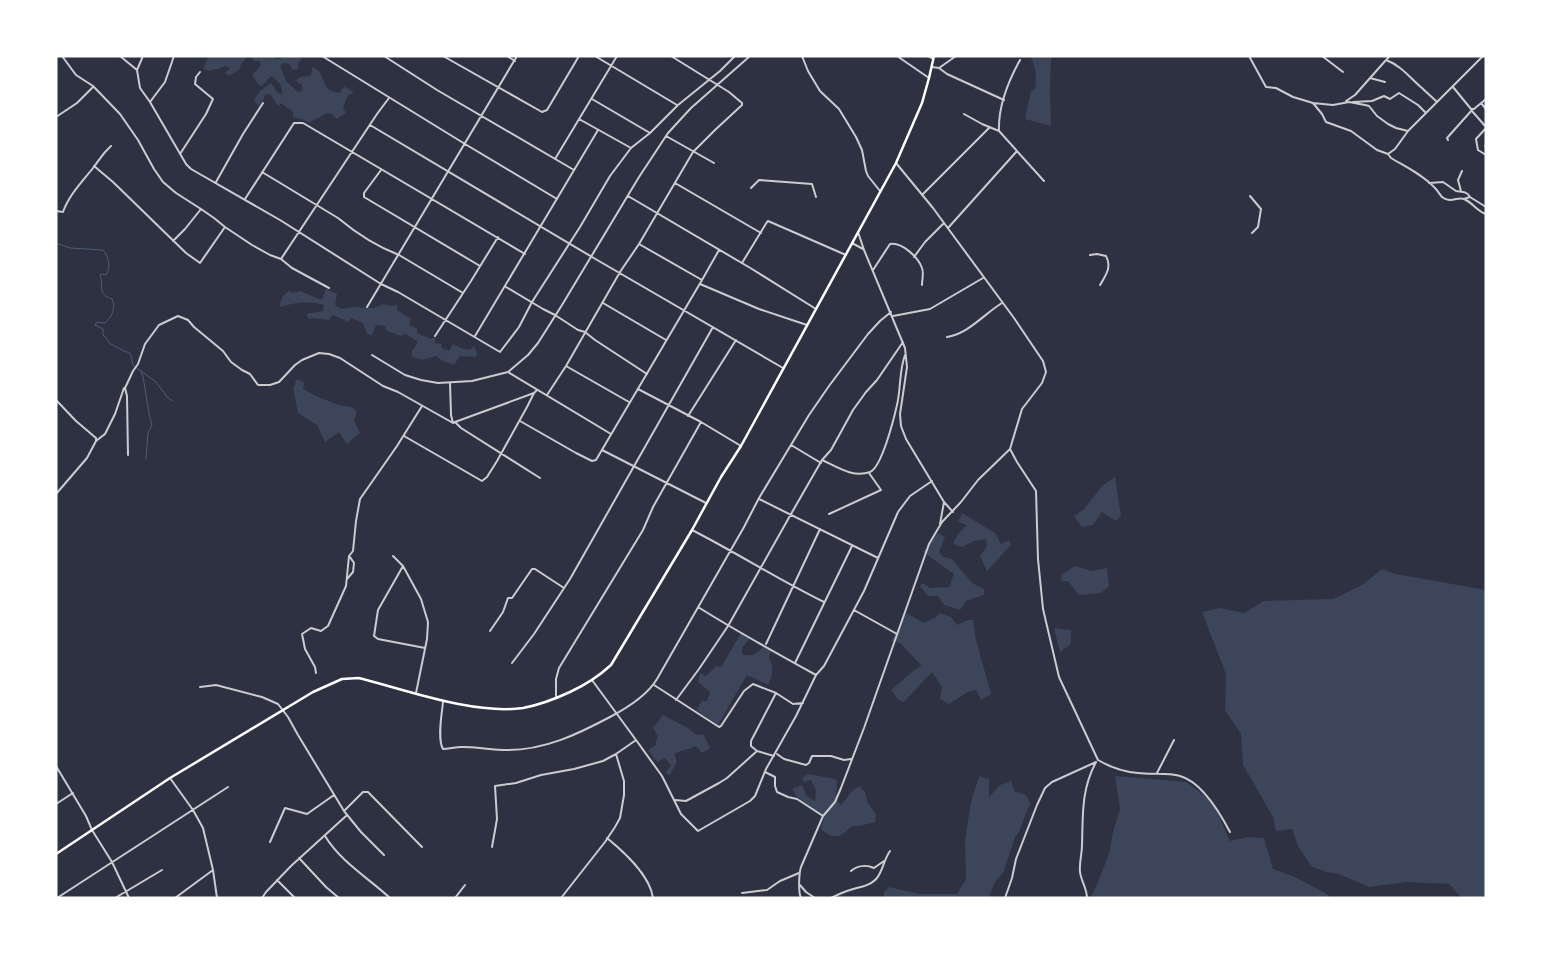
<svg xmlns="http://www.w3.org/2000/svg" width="1542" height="954" viewBox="0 0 1542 954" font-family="Karla,sans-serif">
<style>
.green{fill:#3c4559}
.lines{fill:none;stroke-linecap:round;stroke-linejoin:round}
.stream{stroke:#4f5d75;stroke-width:1}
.minor{stroke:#caccd0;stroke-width:2}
.trunk{stroke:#fff;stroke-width:2.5}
</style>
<rect width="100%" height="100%" fill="#2d3142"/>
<path class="green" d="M209,56H248L241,64L240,69L229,76L225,73L230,68L225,66C218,70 215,68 209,71L203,68Z
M249,56H274L276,59L297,56L302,59L298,64V69L293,70L289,64L284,63L280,66L286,81L298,92L302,90V85L296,81L300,77L310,76L312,72V67C329,72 317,91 340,93L344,86L354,93L348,95L343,107L346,113L336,119L332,114L327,113L309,123L304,120L293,117V112L281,103L279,106C274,103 275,98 269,94L265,95L264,99L258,106L254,100L260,91L271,83L278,93L283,94L280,84L272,76L267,80L262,86L258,84L252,75L261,65L259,61H255Z
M1030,56H1053L1051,59L1050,90L1051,126L1025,119L1031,91L1035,89C1037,76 1036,67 1030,56Z
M326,289L337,294L335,305L342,309L354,307L373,308L384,304L391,306L397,305V310L411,319L409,325L417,328V333L431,339L435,337V343L441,344L442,348L449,351L453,344L463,349L470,350L474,346L477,354L476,357L460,356L454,365L443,361L436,356L423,360L412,357V351L418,342L406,334L401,336L387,331L385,326L376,325L372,335L367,334L363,323L351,318L348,322L333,315L329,320L314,318L309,319L306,314L323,311L324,305C310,300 294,303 279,307L283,296L289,291L293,293L300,291L322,300Z
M297,379L304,382L303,389L318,397L339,405L352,407L357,412L354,420L360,433L347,444L339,432L325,442L317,425L298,413L293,388Z
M1115,477L1121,516L1116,521L1102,512L1093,525L1082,527L1074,516L1084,509L1102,486Z
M962,513L995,533L1001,544L1009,540L1011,545L987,571L980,556L987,546L986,539L974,541L962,547L953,544L958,534L967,525L958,522Z
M938,533L945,537L939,552L943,557L952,559L972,583L984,589V595L966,601L960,610L944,605L938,596H928L920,586L923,583L930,588L949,587L954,574L923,552Z
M1075,566L1092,571L1107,568L1109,586L1101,593L1079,595L1068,581H1061L1062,574Z
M1382,569L1396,574L1486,590V898H1462L1449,884L1407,882L1369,887L1339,874L1326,872L1312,867L1298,846L1292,829L1276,831L1273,817L1243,765L1241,734L1225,710L1226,674L1202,612L1220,608L1244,613L1264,601L1333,599L1362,585Z
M906,613L924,623L936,617L940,613L951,617L957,625L968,620H973L976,640L991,694L981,700L976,690L968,692L949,704L940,699L942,687L932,672L904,702L898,700L891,690L914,670L922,666L900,643L891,641Z
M1054,628L1071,630V644L1060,652Z
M741,633L750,638L742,648V654C753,658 757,653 764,646L771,651L769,657C774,667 773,675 768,685L747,675L718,725L696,710L702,701H707L710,692L698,682L700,673L706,676L716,666L721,667Z
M663,715L688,728L697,735L703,734L710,748L702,753L696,746C688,750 681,750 674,754L677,761L670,775L665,773L671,765L665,758L657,762L648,750L656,745V741L658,736L653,728Z
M808,774C818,776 828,777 837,780L836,800L841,805L851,792L859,786L865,792L868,803L876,814L875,822L860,826H852C841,837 834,841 821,829L824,817L797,797L792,789L802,785L807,796L815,801L816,790L811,780L804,782L802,778Z
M979,776L989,779V797L1000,785L1011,781L1015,792L1026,795L1031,804C1023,814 1023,830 1015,837L1003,873L995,882L989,898H883L884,892L889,887L919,894H957L966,879L965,840L971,802Z
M1115,776L1186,782L1212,801L1230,841L1246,837L1264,838L1273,869C1295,876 1314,886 1333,898H1090L1098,882L1109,854L1113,832L1120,809Z"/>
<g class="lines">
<path class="stream" d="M56,243L70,248L103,250C109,257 111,267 106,275L101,274L100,275C104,288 97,294 112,299C116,308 112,317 105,323L97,322L95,325L103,329V335L107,339L109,343L126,352H129L131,355L133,365L156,382L168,398L173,401
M141,372L143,376L149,414L152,425L148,433L146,459"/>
<path class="minor" d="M62,56L76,75L93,86L120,114L138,140L154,169L163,182L176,193L201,209
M120,56L137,70
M143,56L137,70L140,88L150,102L186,164L191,169L280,220L381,284L398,292L500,352L519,327L532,302L580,227L610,176L631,148L650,133L678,105L720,71L735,56
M322,56L465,144L557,199
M384,56L437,90L574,170
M443,56L542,112L547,110L579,56
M507,56L515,61
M595,56L677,105
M802,56L808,71L820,91L839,109L856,137L862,150L866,171L868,176L880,191
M897,56L929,78
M928,56L933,59
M1249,56L1266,87L1276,88L1293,97L1313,103L1322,114L1326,122L1351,131L1377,150L1388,154L1391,158C1406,167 1423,175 1435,188C1438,191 1440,195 1442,197C1451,204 1458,196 1464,199C1473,203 1477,211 1486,214
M1322,56L1343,72
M1390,56L1386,60C1402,66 1410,78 1422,88C1427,93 1432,97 1437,102
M932,67L939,68L956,56
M939,68L947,74L1004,100
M1370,78L1385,82
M1453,87L1471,109H1474L1486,99
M592,99L650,133
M1346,101L1355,95L1386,60
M150,102L165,82L174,56
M1353,102L1372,101L1384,96L1390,99L1399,93L1418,105L1426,113
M1313,103L1333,105L1349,102L1365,105L1369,106L1377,116L1388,124L1396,128L1408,131
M1481,103L1486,109
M1472,111L1486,127
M964,114L982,124L999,131L1044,181
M56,117L77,103L93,87
M579,119L631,148
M370,125L592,257L783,368
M1486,128L1476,139L1478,150L1486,155
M999,131C998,107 1009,80 1020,60
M666,136L714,163
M1448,140L1447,138L1472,110
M1485,146L1486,145
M180,154L206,114L213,99L195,84L196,77L200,72
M1388,154L1395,149L1408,131L1483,56
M555,159L617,56
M94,166L113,182L186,253L200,263L225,227
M381,170L364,193V197L480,266
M262,172L338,218C356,233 378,247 399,255L463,293
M216,182L243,134L263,103
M675,183L761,233
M1429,183L1443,182L1456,191C1462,192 1467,191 1470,197
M751,188L759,180L812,184L816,197
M1461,191L1458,180L1462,171
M922,195L989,128
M628,196L752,269L816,309
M1250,196L1261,209L1258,227L1252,233
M245,199L294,123H303L525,254
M1464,199L1470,197L1486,207
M56,211L63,212C69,195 82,182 93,168C100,159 102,154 111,146
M948,228L1017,151
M858,232L864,250L905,348L907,367L900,414L901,426L906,439L944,502L953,512
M173,241L185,229L201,209L214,218L225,227L252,245L270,255L281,259L292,268L329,288
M852,243L863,249
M639,244L702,280
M1090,255L1097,254L1106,256C1112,267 1106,275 1100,285
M914,257L925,242L944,223
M281,259L377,114L389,98
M742,263L767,222L768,221L846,255
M873,270L890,244C902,242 918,257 922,268C924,273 922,280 922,285
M700,284L759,309L807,325
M506,287L543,309L555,315L578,330L585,332L595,340L647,374
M603,303L666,340
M367,307L517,56
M893,316L930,309L983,278
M435,336L471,281L498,237
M475,336L598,130
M947,337C968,334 984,314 1002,303
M372,355L405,375L421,380L438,383L472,381L508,372L528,355L538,343L562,305L639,177L668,133L691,108L750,56
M566,366L629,402
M508,372L611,434
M450,383L451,415L453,423
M638,389L701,422L741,446
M547,395L566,366L620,272L639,244L693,152L715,130L742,105V103L729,92L671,56
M56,400L76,421L96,438V441
M688,416L736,340
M520,421L576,453L592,461L596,460L702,280L719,250
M455,422L534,393
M404,436L482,481L487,477L497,461L527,407L534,393L537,390
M791,445L821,463
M1010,449L1017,462L1036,491L1038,559L1043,609L1059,677L1098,760C1110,767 1124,772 1138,773C1152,775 1166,772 1180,776C1202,782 1220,813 1230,832
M602,450L706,503
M128,455L127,396L125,388L133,371L138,364L145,344L159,325L178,316L188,320L194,327L223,351L231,362L242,370L250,374L258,385H270L279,382L295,365L302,360L319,353L329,354L340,358L383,386L398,392L453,423L455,422L461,428L540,478
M822,460C837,467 853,478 870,472C882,467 894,418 897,405C901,388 899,371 905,355
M56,494L87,458L96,441L105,434L115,414L124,388
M759,499L878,558
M829,514L881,490L869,473
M940,524L944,502
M692,530C737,553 779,580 824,602
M393,556L403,566L421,599L428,622L427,639L416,693
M403,566L378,610L374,636L378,639L425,648
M347,579L353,572L354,563L350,557
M698,607C736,631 776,653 816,675
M854,610L897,634
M490,631L503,612L508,598H512L532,569H535L564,588
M766,644L820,529
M512,663L534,634L570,579L713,327
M795,663L852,546
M316,673L315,667L305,649L302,634L311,628L321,631L328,626L346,586L349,556L353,551L356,521L360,499L397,446L422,406
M654,685L719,727L721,726L744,691L753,684L776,693L793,704L803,703
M200,687L216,685L262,697L278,704L288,717L298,735L344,811L361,832L384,855
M556,698V679L559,668L643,530L653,507L701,422
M676,700L699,669L728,626L791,514L822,460L831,450L853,410L866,392L877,380L903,342
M443,702C442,713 437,739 443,749C449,749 455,747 462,747C477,747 492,750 508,750C545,750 578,734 610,717C627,708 647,696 657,679L744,527L759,498L809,415L829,386L868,334L880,321L891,312
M636,740L662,776L681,814L698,831L750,801L755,796L766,769L796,716L816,675L824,666L864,591L898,512L910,496L932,481
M757,751L751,746V741L776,693
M777,754L784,759L806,765L809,763L812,756H831L844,760L851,759
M56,766L86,816L92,830L112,862L129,898
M765,772L775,777V786L777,792L788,797L797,799L823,816
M1157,773L1174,740
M170,778L193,810L203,828L213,870L217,898
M675,800L686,801L719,783L727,778L757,751L774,756
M56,804L73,793
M344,811L363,792H368L422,847
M325,836C341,862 367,877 390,898
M607,838C624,852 650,875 653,898
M270,842L285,808L307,814L334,795
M492,847L497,819L495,786L516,783L541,775L574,769L603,761L616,754
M299,858L326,887L339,898
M851,871C858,865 867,865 874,868L884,861
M277,880L295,898
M800,885L806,892L815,898
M742,893L767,890L780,881L799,873
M57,898L228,787
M115,898L162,870
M175,898L213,870
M262,898L266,892L291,866L346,816
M455,898L465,885
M561,898L605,842L615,827L620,818L624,795V781L616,754L636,740L592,680
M801,898C798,892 799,873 801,867L823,816L835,802L841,788L864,728L929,544L942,522L961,502L978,480L1010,449L1022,409L1042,383L1046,372L1043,361L1014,318L933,208L896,163
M831,898C837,895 843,892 850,890C862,886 874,886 880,873C884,865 885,858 890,851
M1005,898L1012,878L1016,859L1037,805L1045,788L1052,782L1096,762
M1087,898C1087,888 1081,881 1080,872C1079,863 1082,854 1082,845C1083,815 1081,790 1096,762"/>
<path class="trunk" d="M56,854L170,778L313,692L342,679L359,678C406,690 474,715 523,708C539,705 555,699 570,692C585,685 598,677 611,665L692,530L721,477L741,446L896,163L922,103L929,78L934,56"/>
</g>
<rect width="1542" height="954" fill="none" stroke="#ffffff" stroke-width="115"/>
</svg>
